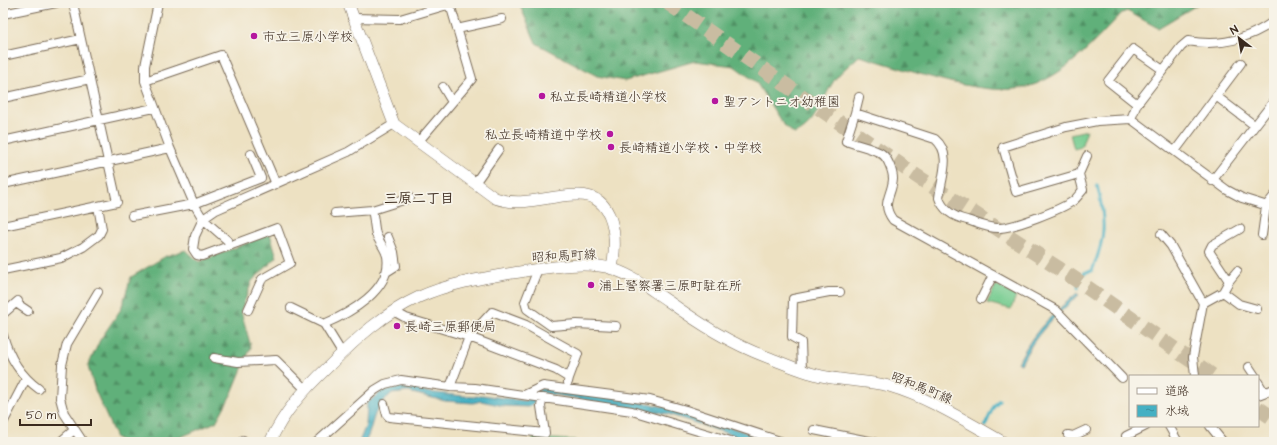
<svg xmlns="http://www.w3.org/2000/svg" width="1277" height="445" viewBox="0 0 1277 445" font-family="'Architects Daughter','Klee One',sans-serif">
<style>
.green{fill:#76cc90;stroke:#587b57}
.forest{fill:url(#forest-firs);stroke:#4e6d4c}
.water{fill:url(#water-ripples);stroke:#406d70}
.lines{fill:none;stroke-linecap:round;stroke-linejoin:round}
.stream{stroke:#45b0c3;stroke-width:3}
.highway-tunnel{stroke:#c9bca1;stroke-width:15;stroke-dasharray:15 8;stroke-linecap:butt}
.street-casing{stroke:#796a57;stroke-width:10}
.secondary-casing{stroke:#796a57;stroke-width:12}
.street{stroke:#fff;stroke-width:8}
.secondary{stroke:#fff;stroke-width:11}
.poi-dot{fill:#b5179e;stroke:#f7f3e8;stroke-width:1.5}
.labels{text-anchor:middle;stroke-width:3.5;stroke-linejoin:round;paint-order:stroke}
.poi-label{font-size:13px;fill:#3b2a1e;stroke:#f7f3e8;text-anchor:start}
.street-label{font-size:13px;fill:#3b2a1e;stroke:#f7f3e8}
.neighbourhood-label{font-size:14px;font-weight:bold;fill:#3b2a1e;stroke:#f7f3e8}
</style>
<defs>
<pattern id="forest-firs" width="22" height="20" patternUnits="userSpaceOnUse"><rect width="22" height="20" fill="#60b07a"/><path d="M5 1l3.5 6h-7zM16 11l3.5 6h-7z" fill="#508f63"/></pattern>
<pattern id="water-ripples" width="26" height="14" patternUnits="userSpaceOnUse"><rect width="26" height="14" fill="#45b0c3"/><path d="M2 4q2-2 4 0t4 0M15 11q2-2 4 0t4 0" fill="none" stroke="#3b8f9e"/></pattern>
</defs>
<rect width="100%" height="100%" fill="#f7f3e8"/>
<filter id="ink" filterUnits="userSpaceOnUse"><feTurbulence type="fractalNoise" baseFrequency=".025" numOctaves="2"/><feDisplacementMap in="SourceGraphic" scale="8" xChannelSelector="R" yChannelSelector="G"/><feConvolveMatrix kernelMatrix="1 2 1 2 8 2 1 2 1" color-interpolation-filters="sRGB"/></filter>
<filter id="wash" filterUnits="userSpaceOnUse"><feTurbulence type="fractalNoise" baseFrequency=".012" numOctaves="4" result="noise"/><feDisplacementMap in="SourceGraphic" scale="16" xChannelSelector="R" yChannelSelector="G"/><feGaussianBlur stdDeviation="0.9" result="paint"/><feColorMatrix in="noise" values="0 0 0 0 0 0 0 0 0 0 0 0 0 0 0 0 0 1.4 0 .05"/><feComposite in="paint" operator="in"/></filter>
<g filter="url(#wash)">
<rect width="100%" height="100%" fill="#ede1c2"/>
<path class="green" d="M1087,130L1081,147L1074,149L1070,134Z
M996,285L1016,296L1011,309L987,303Z
M533,438L575,440V442H532Z"/>
<path class="forest" d="M519,3H1200L1158,28L1127,11L1122,13C1096,40 1071,70 1036,84C991,103 906,68 859,56C852,63 842,70 836,78C822,96 818,126 794,134L782,123L756,82L734,66L695,61L625,81L597,76L536,43Z
M270,234L277,257L252,281L241,311L251,347L232,393L216,422L169,442H125L116,438L95,390L88,366L100,340L121,309L131,277L166,256L186,250L199,262Z"/>
<path class="water" d="M1077,293L1079,295C1054,317 1036,333 1021,364L1018,363C1033,331 1052,315 1077,293Z
M408,385L427,392L473,397L482,395L526,401L541,388L620,398L670,408L776,442H753L668,414L544,393L529,407L504,406L481,401L473,403L445,401L408,392L391,394C384,400 377,408 374,417C371,426 370,434 365,442H359L366,425L367,403L382,391Z"/>
<g class="lines">
<path class="stream" d="M1078,288L1079,277L1086,272L1092,271C1106,237 1106,221 1097,185
M985,426L993,408L999,400"/>
</g>
</g>
<g filter="url(#ink)">
<g class="lines">
<path class="highway-tunnel" d="M668,3L915,175L1078,281L1213,376
M1258,408L1274,419"/>
<defs>
<path id="street" d="M158,3L145,66V81L170,148L194,204L203,219L216,210L348,152L394,124
M3,14L56,3
M352,18L400,19L444,6L448,5L452,11L472,79L419,141
M457,29L502,19
M3,56L81,39
M145,81L221,55L276,184
M443,87L452,102
M1216,96L1254,125
M3,98L90,79
M1137,104L1108,81L1133,49L1163,70
M855,113L859,97
M1131,119L1137,104L1181,47L1188,41C1219,47 1249,39 1274,21
M3,141L154,108
M1175,151L1241,63
M1079,174L1087,156
M1212,181L1274,101
M475,183L499,149
M3,184L170,148
M335,213L372,210L410,198
M132,216L194,204L261,178L251,154
M3,226L117,202L73,3
M1161,234L1171,246L1203,303L1193,357L1195,376
M1262,235L1266,206L1274,196
M227,240L203,219L195,236L193,249L197,255L202,256L277,228L290,263L262,279L248,310
M538,269L525,302L527,309L551,326L577,324L616,326
M3,270L61,258L83,247L99,235L102,229L98,206
M385,273L396,266L394,252L388,237
M1229,281L1237,271
M1223,292L1239,304L1257,309
M981,299L993,275
M16,303L28,311
M1203,303L1223,292L1229,281L1209,251L1212,245L1240,229
M291,308L324,324C348,314 393,290 387,256C385,248 379,242 376,234C374,226 374,217 372,210
M393,311L406,318L469,337L556,370L569,378L568,382
M3,314L18,301
M324,324L342,353
M3,335C9,357 21,376 39,389
M214,358L238,362L276,360L305,389
M1249,367L1255,376
M802,370L801,342L792,337L793,299L829,292H840
M1122,378L1056,310L893,220C880,203 892,196 893,179C893,172 888,158 882,154C874,148 856,145 846,141L855,113L935,139C953,154 941,178 939,198C943,210 954,217 967,220C977,223 989,229 1000,228C1015,227 1060,210 1073,201C1077,198 1080,193 1083,190L1079,174L1016,192L1003,147L1066,127L1097,121L1131,119L1227,190L1242,198L1274,208
M1258,382L1264,392
M450,387L469,337L492,312L526,325L578,354L569,378
M524,395L543,386L650,400L686,410L783,442
M1258,395L1274,389
M384,404L387,415L389,417L545,433L541,406L543,398
M3,423L26,379
M1169,426L1178,442
M1210,426L1223,442
M814,430L874,442
M1068,435L1073,436L1086,430
M60,442L74,430
M83,442L64,413L60,398L62,365L67,344L98,292
M242,442L243,440
M317,442L375,390L385,384L401,380L450,387L475,388L632,411L734,442
M1128,442L1126,436L1146,426"/>
<path id="secondary" d="M348,3L394,124L495,198C523,208 548,195 577,195C617,194 617,241 612,269
M270,442C284,411 305,389 329,366C356,339 384,313 419,297C452,282 490,277 525,271C551,267 589,261 613,269C634,276 650,289 668,301C699,323 731,344 767,357C786,364 806,374 827,377C847,381 870,381 889,386C930,398 967,422 1003,442"/>
</defs>
<use href="#street" class="street-casing"/>
<use href="#secondary" class="secondary-casing"/>
<use href="#street" class="street"/>
<use href="#secondary" class="secondary"/>
</g>
</g>
<g class="poi-dot">
<circle cx="254" cy="36" r="4"/>
<circle cx="542" cy="96" r="4"/>
<circle cx="715" cy="101" r="4"/>
<circle cx="610" cy="134" r="4"/>
<circle cx="611" cy="147" r="4"/>
<circle cx="591" cy="285" r="4"/>
<circle cx="397" cy="326" r="4"/>
</g>
<g class="labels">
<g class="poi-label">
<text x="262" y="41">市立三原小学校</text>
<text x="550" y="101">私立長崎精道小学校</text>
<text x="723" y="106">聖アントニオ幼稚園</text>
<text x="602" y="139" text-anchor="end">私立長崎精道中学校</text>
<text x="619" y="152">長崎精道小学校・中学校</text>
<text x="599" y="290">浦上警察署三原町駐在所</text>
<text x="405" y="331">長崎三原郵便局</text>
</g>
<g class="street-label">
<text transform="translate(564 255) rotate(-3)" y="5">昭和馬町線</text>
<text transform="translate(922 387) rotate(22)" y="5">昭和馬町線</text>
</g>
<g class="neighbourhood-label">
<text x="419" y="203">三原二丁目</text>
</g>
</g>
<rect width="1277" height="445" fill="none" stroke="#f7f3e8" stroke-width="16"/>
<rect x="1129" y="375" width="130" height="52" fill="#f7f3e8" stroke="#aca397"/>
<rect x="1137" y="388" width="20" height="6" fill="#ffffff" stroke="#aca397"/>
<text x="1165" y="395" font-size="12" fill="#3b2a1e">道路</text>
<rect x="1137" y="405" width="20" height="12" fill="url(#water-ripples)" stroke="#aca397"/>
<text x="1165" y="415" font-size="12" fill="#3b2a1e">水域</text>
<g transform="translate(1239 38) rotate(329)" stroke="#f7f3e8" stroke-width="3" paint-order="stroke">
<path d="M0-3L7 15L0 10L-7 15Z" fill="#3b2a1e"/>
<text y="-6" font-size="11" font-weight="bold" text-anchor="middle" fill="#3b2a1e">N</text>
</g>
<path d="M20 419v6h71v-6" fill="none" stroke="#3b2a1e" stroke-width="2"/>
<text x="26" y="419" font-size="12" fill="#3b2a1e" stroke="#f7f3e8" stroke-width="3" paint-order="stroke">50 m</text>
</svg>
